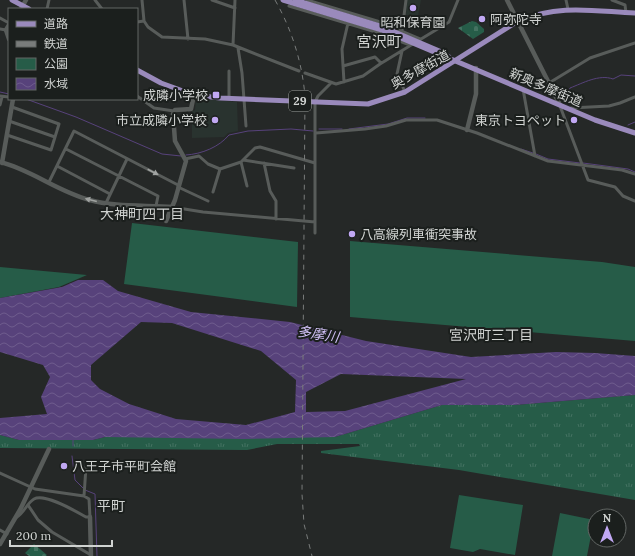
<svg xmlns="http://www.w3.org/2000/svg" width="635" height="556" viewBox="0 0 635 556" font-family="Lora,'Noto Sans JP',serif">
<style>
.built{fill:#29332f}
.grass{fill:url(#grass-tufts)}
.cemetery{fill:url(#cemetery-stones)}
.park{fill:#265c48}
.water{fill:url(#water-waves);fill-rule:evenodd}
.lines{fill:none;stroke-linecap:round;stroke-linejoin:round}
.stream{stroke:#57427b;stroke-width:1}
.street{stroke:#585c5a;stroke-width:3}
.secondary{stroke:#585c5a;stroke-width:4.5}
.primary{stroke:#9a8abc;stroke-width:5}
.rail{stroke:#797c7b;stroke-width:1;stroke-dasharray:5 5;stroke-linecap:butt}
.oneway{fill:#a0a3a1}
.poi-dot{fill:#c1a8f3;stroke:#1b1f1d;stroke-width:1.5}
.labels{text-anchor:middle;stroke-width:4;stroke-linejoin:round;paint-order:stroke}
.shield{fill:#1b1f1d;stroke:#9a9d9b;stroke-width:1}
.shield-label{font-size:12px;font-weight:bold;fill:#d0d3d1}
.poi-label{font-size:13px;fill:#d0d3d1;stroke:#1b1f1d;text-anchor:start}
.street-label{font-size:13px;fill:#d0d3d1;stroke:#1b1f1d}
.neighbourhood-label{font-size:14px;fill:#d0d3d1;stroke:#1b1f1d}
.water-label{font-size:14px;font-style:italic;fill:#cfbff3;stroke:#1b1f1d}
.quarter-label{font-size:15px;fill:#d0d3d1;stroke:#1b1f1d}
</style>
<defs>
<pattern id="grass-tufts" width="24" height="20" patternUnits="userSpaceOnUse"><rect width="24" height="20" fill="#265c48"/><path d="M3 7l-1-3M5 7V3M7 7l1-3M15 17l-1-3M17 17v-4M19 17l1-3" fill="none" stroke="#447261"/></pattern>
<pattern id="cemetery-stones" width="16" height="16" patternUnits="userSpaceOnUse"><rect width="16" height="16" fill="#265c48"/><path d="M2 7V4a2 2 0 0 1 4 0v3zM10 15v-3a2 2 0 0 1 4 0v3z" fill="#447261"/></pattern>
<pattern id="water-waves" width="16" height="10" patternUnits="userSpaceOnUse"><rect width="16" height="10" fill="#57427b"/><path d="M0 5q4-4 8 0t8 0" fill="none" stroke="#6e5c8d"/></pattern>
</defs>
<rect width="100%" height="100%" fill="#252827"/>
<path class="built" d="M407,0H421L418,16L406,15Z
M196,98L237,102L238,131L228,133L224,137L192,138V111L195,110Z"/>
<path class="grass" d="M635,395V500L459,470L321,453V451L360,446L359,444H277L247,450L0,448V435L19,440H93L105,437H335L442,405H515Z"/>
<path class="cemetery" d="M472,21L476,22L484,29V32L473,39L458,28Z
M34,544L47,555L46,556H29L25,553Z"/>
<path class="park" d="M132,223L298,242L297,307L124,284Z
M350,241L602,262L635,267V341L350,317Z
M0,267L87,275L59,287L0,298Z
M459,495L523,505L515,555L480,549L473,552L450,548Z
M560,513L594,520L587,556H552Z"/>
<path class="water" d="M78,280H103L118,291L191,312L290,322L366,341L471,357L556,352L595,353L635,356V395L515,405H442L335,437L243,439L105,437L93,440H19L0,435V418L47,414L41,397L50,377L43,365L0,352V298L62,287ZM141,322L172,323L261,351L296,380L295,412L246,425L176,419L129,404L100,389L91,380V365ZM341,374L466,379L345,411L306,412V392Z"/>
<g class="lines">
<path class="stream" d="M0,92L9,94
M560,96L568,93L570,88C583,83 599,74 613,79L621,75L635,76
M26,99L76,117L162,154L181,156
M628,125L635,122
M319,129H342
M349,129L388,124L407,118H425
M521,149L533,153
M536,154L548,159L580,163
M186,155C202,154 219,147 229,135L248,131L291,129L313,131
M583,163L628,169L635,172
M73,446V440
M72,456L75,480L83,488
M85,490L95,494L97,556"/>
<path class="street" d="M95,0L102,9
M142,0L144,21L148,27L162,37L205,39L233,45L299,71
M184,0L188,39
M212,0L235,8
M307,0L377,21L420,39
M566,0L568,9
M612,0L625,5L626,13
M289,6L376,32L410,45
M47,9L49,0
M0,18L9,23
M137,22L144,21
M0,29L6,30
M402,31L406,0
M233,45L235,0
M238,48L242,73L246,126
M402,51L397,74L405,92
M343,66L375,57L381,63
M229,71V98
M305,73L336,84L363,76L380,64L449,22L458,0
M344,82L342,49L348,23
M549,83L590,58L635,43
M523,89L535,156
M0,96L9,97
M137,96L154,108L174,111
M0,105L2,97
M560,106L588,180L615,187L623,196L635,201
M571,108L609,106L620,103L635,97
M9,121L55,137
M316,133L365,129L386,126L406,120H437L477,133L548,161L622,170L635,174
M7,135L51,150L59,124L12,107
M66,149L158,196L156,206
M185,159L199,156L208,164L220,169L241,162L255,148L260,147L315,163
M243,160L294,168
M241,162L247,186
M264,163L270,191L276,201V219
M57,166L110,194
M49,182L74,131L178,185
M178,187L208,201
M213,192L220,169
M106,203L127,159
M172,207L203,212L315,222
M315,233V102L318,96L331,83
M0,473L35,489L84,496L89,499L90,517H86C75,511 45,493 34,499C27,503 24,513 17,517
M84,496L86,467
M28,505L38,520L52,532L91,555
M0,530L7,534"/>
<path class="secondary" d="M507,0L560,105
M21,9L26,0
M9,25L6,30L9,39
M467,130L476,94V68
M0,162C32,170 58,192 90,200C113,207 147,205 172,207
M2,163L13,99
M166,221L175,200L186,161L175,141L173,114L175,110L191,109L194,95
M90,517L91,556
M0,544L21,508L49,449"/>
<path class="primary" d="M12,0L29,9
M283,0L382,30L595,120L635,133
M295,0L383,27L444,53L449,57
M137,70L161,83L194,95L220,98L368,104L405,92L518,21C560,4 592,11 635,13"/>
<path class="rail" d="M275,0C292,30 302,62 305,96L302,494L304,524L312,556"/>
</g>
<defs><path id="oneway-solid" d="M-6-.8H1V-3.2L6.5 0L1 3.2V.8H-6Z"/></defs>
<g class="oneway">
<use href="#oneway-solid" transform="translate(153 172) rotate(27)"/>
<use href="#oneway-solid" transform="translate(91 200) rotate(-166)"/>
</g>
<g class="poi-dot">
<circle cx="413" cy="8" r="4"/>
<circle cx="482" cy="19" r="4"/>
<rect x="212" y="91" width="8" height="8" rx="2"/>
<circle cx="215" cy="120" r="4"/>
<circle cx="574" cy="120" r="4"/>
<circle cx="352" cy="234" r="4"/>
<circle cx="64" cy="466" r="4"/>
</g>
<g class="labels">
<rect class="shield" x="289" y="91" width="22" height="20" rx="3"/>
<g class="shield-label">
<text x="300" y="105">29</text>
</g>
<g class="poi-label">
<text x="490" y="24">阿弥陀寺</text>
<text x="413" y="27" text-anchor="middle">昭和保育園</text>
<text x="208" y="100" text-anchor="end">成隣小学校</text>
<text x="207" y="125" text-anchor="end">市立成隣小学校</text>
<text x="566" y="125" text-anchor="end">東京トヨペット</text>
<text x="360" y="239">八高線列車衝突事故</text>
<text x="72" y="471">八王子市平町会館</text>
</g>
<g class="street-label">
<text transform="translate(420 69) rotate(-29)" y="5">奥多摩街道</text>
<text transform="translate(546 87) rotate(23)" y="5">新奥多摩街道</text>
</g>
<g class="neighbourhood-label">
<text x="142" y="219">大神町四丁目</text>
<text x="491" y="340">宮沢町三丁目</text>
<text x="111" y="511">平町</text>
</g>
<g class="water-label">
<text transform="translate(318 334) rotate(9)" y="5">多摩川</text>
</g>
<g class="quarter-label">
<text x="379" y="47">宮沢町</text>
</g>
</g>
<rect x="8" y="8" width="130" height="92" fill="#1b1f1d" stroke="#636765"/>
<rect x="16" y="21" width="20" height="6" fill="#9a8abc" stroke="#636765"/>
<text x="44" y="28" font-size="12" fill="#d0d3d1">道路</text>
<rect x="16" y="41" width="20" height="6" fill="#797c7b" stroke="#636765"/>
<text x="44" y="48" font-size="12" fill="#d0d3d1">鉄道</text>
<rect x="16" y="58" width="20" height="12" fill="#265c48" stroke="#636765"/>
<text x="44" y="68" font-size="12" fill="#d0d3d1">公園</text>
<rect x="16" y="78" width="20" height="12" fill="url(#water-waves)" stroke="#636765"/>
<text x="44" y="88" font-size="12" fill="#d0d3d1">水域</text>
<g transform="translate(607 528)"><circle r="19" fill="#1b1f1d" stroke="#636765"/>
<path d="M0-3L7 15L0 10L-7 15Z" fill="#c1a8f3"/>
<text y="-6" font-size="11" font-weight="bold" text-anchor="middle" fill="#d0d3d1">N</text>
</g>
<path d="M10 540v6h102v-6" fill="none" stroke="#d0d3d1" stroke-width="2"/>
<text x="16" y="540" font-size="12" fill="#d0d3d1" stroke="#1b1f1d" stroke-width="3" paint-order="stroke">200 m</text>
</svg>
